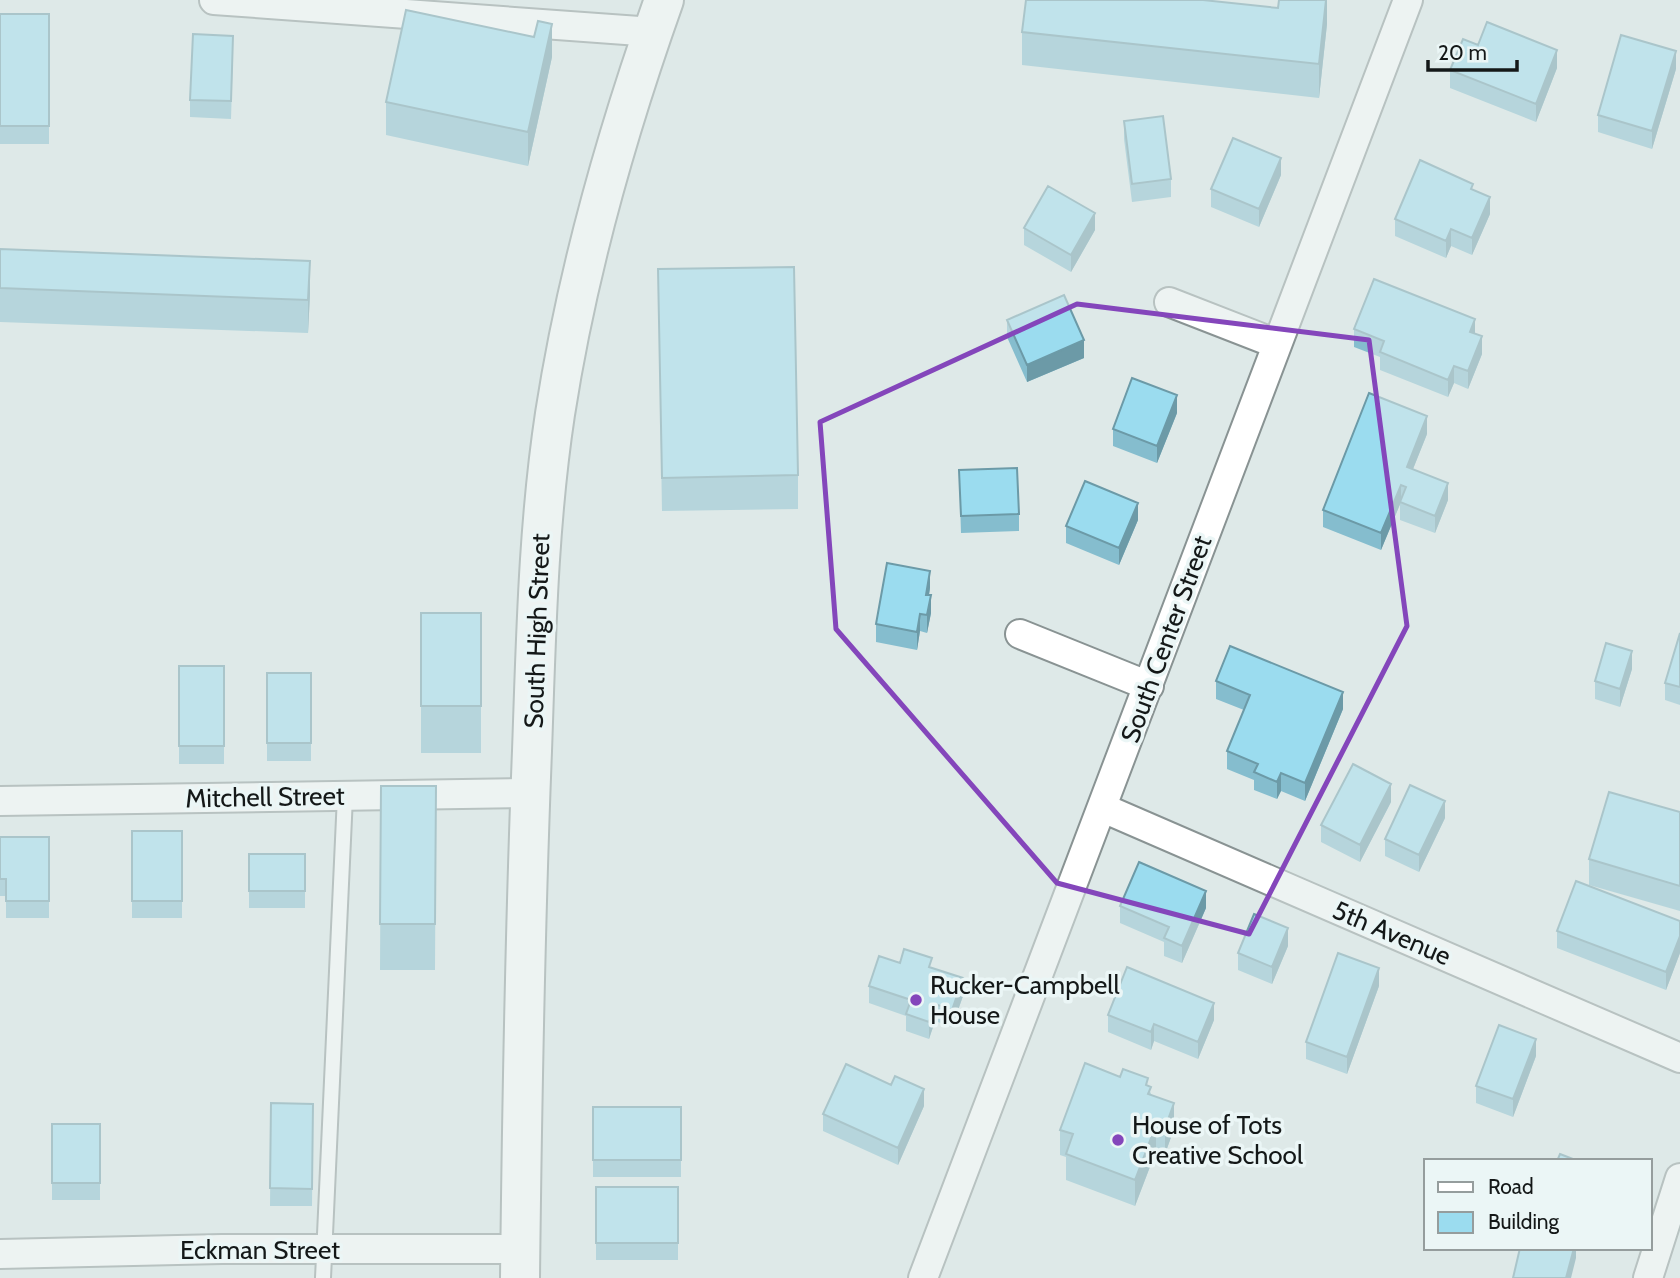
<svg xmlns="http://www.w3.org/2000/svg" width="1680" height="1278" viewBox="0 0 1680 1278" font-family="Cabin,sans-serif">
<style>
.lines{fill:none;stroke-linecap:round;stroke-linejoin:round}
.service-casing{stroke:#899393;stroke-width:18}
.minor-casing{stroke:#899393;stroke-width:32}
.secondary-casing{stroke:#899393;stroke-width:42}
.service{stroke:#fff;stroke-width:14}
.minor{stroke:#fff;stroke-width:28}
.secondary{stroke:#fff;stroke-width:38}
.wall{fill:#85bdce}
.shaded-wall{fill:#6c9aa7}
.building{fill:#9bdcef;stroke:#6c9aa7;stroke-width:2}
.marked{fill:none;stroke:#8446bb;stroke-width:5;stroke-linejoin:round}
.poi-dot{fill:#8446bb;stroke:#ebf6f6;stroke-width:2.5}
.labels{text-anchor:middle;stroke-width:7;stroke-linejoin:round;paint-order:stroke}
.street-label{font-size:26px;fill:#141818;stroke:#ebf6f6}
.poi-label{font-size:26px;fill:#141818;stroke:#ebf6f6;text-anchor:start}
</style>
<rect width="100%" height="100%" fill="#dee9e8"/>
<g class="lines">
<defs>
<path id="service" d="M323,1278L345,796"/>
<path id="minor" d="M214,0L653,32
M1169,302L1277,344
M1020,634L1149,686
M0,801L530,793
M1103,808L1680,1058
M0,1254L222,1249H521
M923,1278L1408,0
M1648,1278L1680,1178"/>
<path id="secondary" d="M520,1278C522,1102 525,927 532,751C536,639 538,526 555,414C577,272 616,135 664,0"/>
</defs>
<use href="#service" class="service-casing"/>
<use href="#minor" class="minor-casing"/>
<use href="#secondary" class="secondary-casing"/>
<use href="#service" class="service"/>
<use href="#minor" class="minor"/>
<use href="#secondary" class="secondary"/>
</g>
<path class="wall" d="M1327,0V24L1319,98L1022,65V32L1278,8Z
M0,14H49V144H0Z
M534,37L552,57L528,166L386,135V102Z
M1478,45L1557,68L1536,122L1450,88V70Z
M233,53L231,119L190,117V100Z
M1676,69L1652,149L1598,132V115Z
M1124,121L1171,179V197L1132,202L1124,139Z
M1281,175L1259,227L1211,207V189Z
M1473,190L1490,214L1472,255L1451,246L1446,258L1395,236V219Z
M1024,228L1095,230L1071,272L1024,245Z
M0,249L310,294L308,333L0,322Z
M658,269L798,475V509L662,511Z
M1007,320L1084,358L1027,382L1007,337Z
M1354,329L1475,334L1482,354L1468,389L1454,383L1448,397L1380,370V357L1354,347Z
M1177,413L1157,463L1113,446V429Z
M1427,434L1413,469L1448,500L1435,533L1400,520V504L1381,550L1323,527V510Z
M959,470L1019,514V531L961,533Z
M1138,520L1119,565L1066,543V526Z
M930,588L929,595L931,613L927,633L920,631L917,650L876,642V624Z
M421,613H481V753H421Z
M1680,633V705L1665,700V683Z
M179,666H224V764H179Z
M1632,669L1620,707L1595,699V681Z
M267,673H311V761H267Z
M1216,681L1343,709L1305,801L1281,791L1277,799L1254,790V780L1227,769V751L1244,710L1216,699Z
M381,786H436L435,970H380Z
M1391,802L1360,862L1321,842V825Z
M1680,812V911L1589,885V859Z
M1445,818L1419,872L1385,856V839Z
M132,831H182V918H132Z
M0,837H49V918H6V896H0Z
M249,854H305V908H249Z
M1120,906L1206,908L1182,963L1164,956V942L1120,923Z
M1680,921V953L1666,990L1557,948V931Z
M1288,946L1272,984L1238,970V953Z
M900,963L932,968L963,996L952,1027L935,1021L929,1039L906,1031V1016L869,1003V986Z
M1379,986L1347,1074L1306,1059V1042Z
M1108,1015L1214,1020L1198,1059L1154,1041L1151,1050L1108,1032Z
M1536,1056L1513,1117L1476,1103V1086Z
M1120,1077L1148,1086L1151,1094L1174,1129L1165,1154L1156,1151L1135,1206L1066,1180V1157L1060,1155V1130Z
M271,1103L313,1104L312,1206H270Z
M924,1106L898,1165L823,1131V1114Z
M593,1107H681V1177H593Z
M52,1124H100V1200H52Z
M596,1187H678V1260H596Z"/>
<path class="shaded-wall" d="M1326,0H1327V24L1319,98V64Z
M552,24V57L528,166V132Z
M1557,50V68L1536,122V104Z
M1676,51V69L1652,149V131Z
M1281,158V175L1259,227V209Z
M1490,197V214L1472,255V238Z
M1095,213V230L1071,272V255Z
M1451,229V246L1446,258V241Z
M310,261V294L308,333V300Z
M1475,319V336L1470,332Z
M1482,336V354L1468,389V371Z
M1084,340V358L1027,382V365Z
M1454,366V383L1448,397V380Z
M1177,395V413L1157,463V446Z
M1427,416V434L1407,484V467Z
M1448,483V500L1435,533V516Z
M1401,485V502L1381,550V533Z
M1138,503V520L1119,565V548Z
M930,571V588L926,612V595Z
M931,595V613L927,633V615Z
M920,614V631L917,650V632Z
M1632,651V669L1620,707V689Z
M1343,692V709L1305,801V783Z
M1281,773V791L1277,799V782Z
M1391,784V802L1360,862V845Z
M1445,801V818L1419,872V855Z
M1206,891V908L1182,963V946Z
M1288,928V946L1272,984V967Z
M1680,936V953L1666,990V972Z
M1379,968V986L1347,1074V1057Z
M963,978V996L952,1027V1010Z
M1214,1003V1020L1198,1059V1042Z
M935,1004V1021L929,1039V1022Z
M1154,1024V1041L1151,1050V1032Z
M1536,1039V1056L1513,1117V1099Z
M924,1089V1106L898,1165V1148Z
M1174,1103V1129L1165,1154V1128Z
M1156,1125V1151L1135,1206V1180Z
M1574,1248H1576V1258L1571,1278H1566Z"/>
<path class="building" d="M1026,0H1203L1278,8L1279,0H1326L1319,64L1022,32Z
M406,10L534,37L538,21L552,24L528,132L386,102Z
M0,14H49V126H0Z
M1487,22L1557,50L1536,104L1450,70L1463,39L1478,45Z
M193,34L233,36L231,101L190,100Z
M1621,35L1676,51L1652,131L1598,115Z
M1163,116L1171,179L1132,184L1124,121Z
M1233,138L1281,158L1259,209L1211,189Z
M1420,160L1473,184L1471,189L1490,197L1472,238L1451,229L1446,241L1395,219Z
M1048,186L1095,213L1071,255L1024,228Z
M0,249L310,261L308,300L0,288Z
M794,267L798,475L662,478L658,269Z
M1374,279L1475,319L1470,332L1482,336L1468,371L1454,366L1448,380L1380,352L1384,341L1354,329Z
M1064,295L1084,340L1027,365L1007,320Z
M1132,378L1177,395L1157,446L1113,429Z
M1369,393L1427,416L1407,467L1448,483L1435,516L1400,502L1406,487L1401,485L1381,533L1323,510Z
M1017,468L1019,514L961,516L959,470Z
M1085,481L1138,503L1119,548L1066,526Z
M887,563L930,571L926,595H931L927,615L920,614L917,632L876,624Z
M421,613H481V706H421Z
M1680,633V687L1665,683Z
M1606,643L1632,651L1620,689L1595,681Z
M1230,646L1343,692L1305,783L1281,773L1277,782L1254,772L1258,764L1227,751L1250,695L1216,681Z
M179,666H224V746H179Z
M267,673H311V743H267Z
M1353,764L1391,784L1360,845L1321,825Z
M1410,785L1445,801L1419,855L1385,839Z
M381,786H436L435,924H380Z
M1609,792L1680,812V886L1589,859Z
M132,831H182V901H132Z
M0,837H49V901H6V879H0Z
M249,854H305V891H249Z
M1139,862L1206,891L1182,946L1164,938L1169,927L1120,906Z
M1576,881L1680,921V936L1666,972L1557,931Z
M1254,914L1288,928L1272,967L1238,953Z
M904,949L932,958L929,967L963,978L952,1010L935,1004L929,1022L906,1014L911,1000L869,986L879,956L900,963Z
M1338,953L1379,968L1347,1057L1306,1042Z
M1127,967L1214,1003L1198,1042L1154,1024L1151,1032L1108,1015Z
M1499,1025L1536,1039L1513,1099L1476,1086Z
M1085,1063L1120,1077L1123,1069L1148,1078L1146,1085L1151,1087L1148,1094L1174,1103L1165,1128L1156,1125L1135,1180L1066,1154L1073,1134L1060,1130Z
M846,1064L891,1085L895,1076L924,1089L898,1148L823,1114Z
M271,1103L313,1104L312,1189L270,1188Z
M593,1107H681V1160H593Z
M52,1124H100V1183H52Z
M1560,1154L1578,1161H1557Z
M596,1187H678V1243H596Z
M1520,1248H1574L1566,1278H1513Z"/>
<path d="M0 0H1680V1278H0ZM1077,304L1369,340L1407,626L1249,934L1057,883L836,629L820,422Z" fill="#dee9e8" fill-opacity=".55" fill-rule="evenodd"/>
<path class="marked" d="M1077,304L1369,340L1407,626L1249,934L1057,883L836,629L820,422Z"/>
<g class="poi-dot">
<circle cx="916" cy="1000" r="7"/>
<circle cx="1118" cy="1140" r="7"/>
</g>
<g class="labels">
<g class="street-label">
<text transform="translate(537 631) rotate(-88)" y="9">South High Street</text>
<text transform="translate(1166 639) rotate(-70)" y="9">South Center Street</text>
<text transform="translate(265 797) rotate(-1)" y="9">Mitchell Street</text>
<text transform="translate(1392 933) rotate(23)" y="9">5th Avenue</text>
<text x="260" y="1259">Eckman Street</text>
</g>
<g class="poi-label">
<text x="930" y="994">Rucker-Campbell<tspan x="930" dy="30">House</tspan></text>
<text x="1132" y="1134">House of Tots<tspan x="1132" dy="30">Creative School</tspan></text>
</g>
</g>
<rect x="1424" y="1159" width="228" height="91" fill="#ebf6f6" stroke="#959d9d" stroke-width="2"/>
<rect x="1438" y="1182" width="35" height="10" fill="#ffffff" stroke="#959d9d" stroke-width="2"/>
<text x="1488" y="1194" font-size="21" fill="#141818">Road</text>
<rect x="1438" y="1212" width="35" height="21" fill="#9bdcef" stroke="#959d9d" stroke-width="2"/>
<text x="1488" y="1229" font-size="21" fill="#141818">Building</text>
<path d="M1428 60v10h89v-10" fill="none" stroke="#141818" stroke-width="3.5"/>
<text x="1438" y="60" font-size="21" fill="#141818" stroke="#ebf6f6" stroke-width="5" paint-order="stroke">20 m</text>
</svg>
